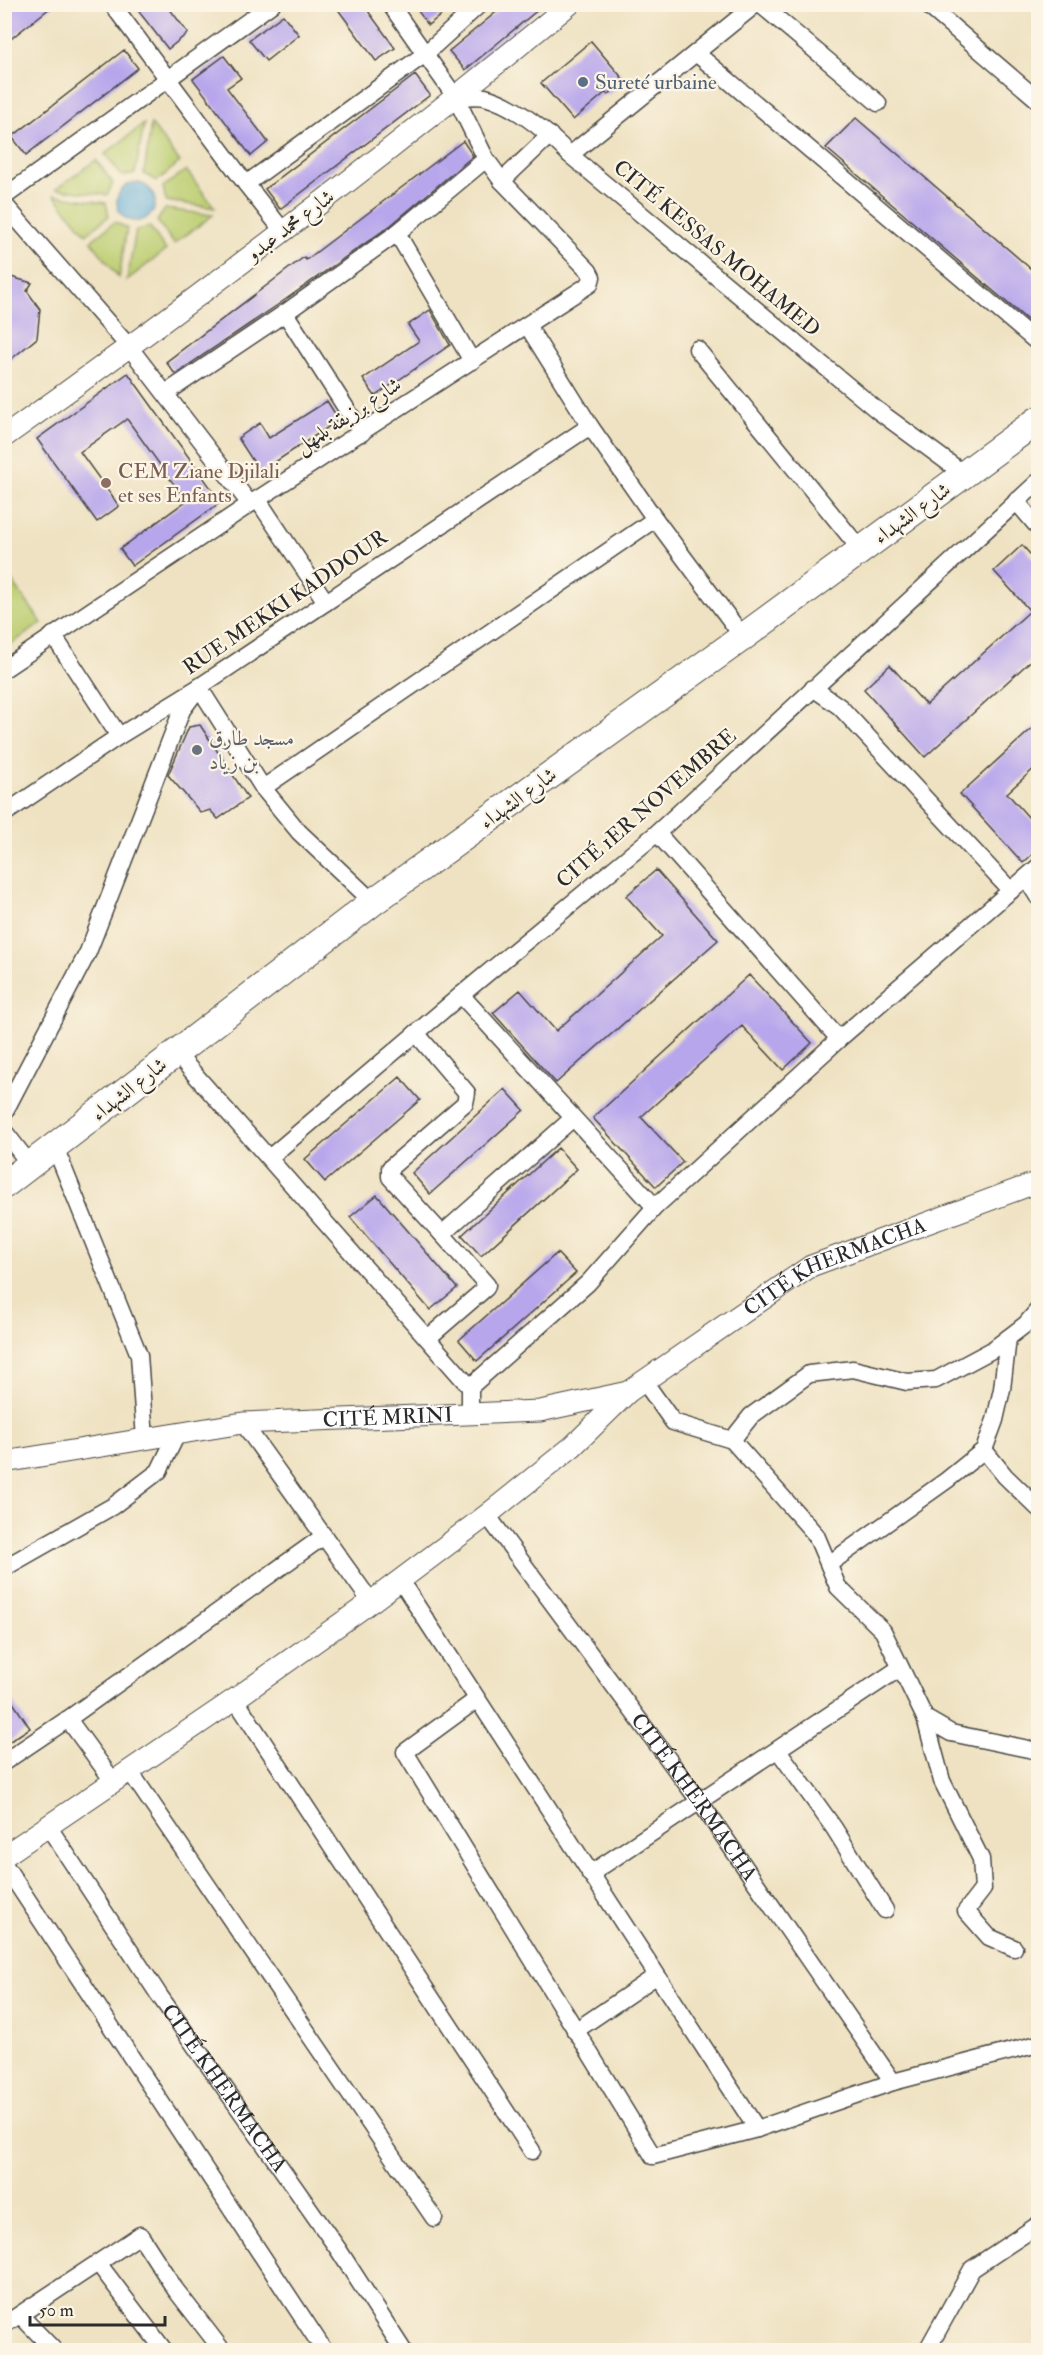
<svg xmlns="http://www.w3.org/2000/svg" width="1043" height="2355" viewBox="0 0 1043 2355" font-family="'IM FELL Double Pica',Amiri,serif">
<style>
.green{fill:#bbcd70;stroke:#737c4e;stroke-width:1.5}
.water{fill:#5eabd7;stroke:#446b81;stroke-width:1.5}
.building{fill:#b7a6ec}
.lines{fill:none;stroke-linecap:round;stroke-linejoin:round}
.minor-casing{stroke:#484642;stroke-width:19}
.tertiary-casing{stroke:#484642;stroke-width:23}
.primary-casing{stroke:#484642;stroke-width:29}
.minor{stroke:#fff;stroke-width:16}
.tertiary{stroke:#fff;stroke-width:21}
.primary{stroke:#fff;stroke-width:27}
.service-dot{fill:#5c6f8a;stroke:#fcf5e5;stroke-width:2}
.education-dot{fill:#8d6e63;stroke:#fcf5e5;stroke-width:2}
.worship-dot{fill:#6b7280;stroke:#fcf5e5;stroke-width:2}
.labels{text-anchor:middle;stroke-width:4.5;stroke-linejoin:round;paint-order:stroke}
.service-label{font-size:21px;fill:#4e5e75;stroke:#fcf5e5;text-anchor:start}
.street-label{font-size:21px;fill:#2b2b2b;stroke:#fcf5e5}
.education-label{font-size:21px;fill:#785e54;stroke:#fcf5e5;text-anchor:start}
.worship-label{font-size:21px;fill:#5b616d;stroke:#fcf5e5;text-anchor:start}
</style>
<rect width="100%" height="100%" fill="#fcf5e5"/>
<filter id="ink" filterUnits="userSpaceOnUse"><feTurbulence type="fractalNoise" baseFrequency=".0167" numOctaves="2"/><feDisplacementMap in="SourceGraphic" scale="12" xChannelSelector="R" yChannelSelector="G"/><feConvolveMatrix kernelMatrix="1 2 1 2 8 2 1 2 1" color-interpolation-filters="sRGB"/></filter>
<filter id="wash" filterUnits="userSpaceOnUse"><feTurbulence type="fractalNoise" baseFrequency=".008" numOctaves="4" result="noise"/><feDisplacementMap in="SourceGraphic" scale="24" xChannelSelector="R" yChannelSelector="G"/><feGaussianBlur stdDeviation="1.35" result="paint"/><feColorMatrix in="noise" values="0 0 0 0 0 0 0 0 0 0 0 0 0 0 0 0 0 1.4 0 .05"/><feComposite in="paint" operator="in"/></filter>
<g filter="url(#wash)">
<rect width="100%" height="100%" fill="#efe2c2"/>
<path class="green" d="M144,124L135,174L122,176L105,154Z
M151,124L180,162L157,181L144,174Z
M96,160L113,183L107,195L56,189Z
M186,170L215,208L166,201L163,187Z
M54,195L106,203L109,216L86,234Z
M165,209L213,215L174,244L157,221Z
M115,222L127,228L119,278L91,241Z
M150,227L166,250L127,280L136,230Z
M4,570L42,623L5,648H4Z"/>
<path class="water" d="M117 202a19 19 0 1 1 38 0a19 19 0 1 1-38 0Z"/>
<g id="blocks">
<path class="building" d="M12,4H55L4,44V10Z
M133,4H166L188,33L168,49Z
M334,4H363L395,48L376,61Z
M413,4H456L428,25Z
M506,4H545L465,70L449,51Z
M283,15L299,35L266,61L249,40Z
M591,41L624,80L608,95L606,92L573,120L541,83Z
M124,50L138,68L26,155L12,137Z
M224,56L241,78L227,88L268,142L251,156L193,79Z
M415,75L430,95L280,209L265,189Z
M856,118L1038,275V319L1032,324L826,148Z
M463,141L473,156L391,225L279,304L175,374L166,362L304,257L306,260Z
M4,275L32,283L27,291L40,309L37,338L4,365Z
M430,310L450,345L375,396L363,379L419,341L408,325Z
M128,373L221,502L132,566L120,549L186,501L127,419L80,452L119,506L97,522L37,439Z
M327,401L339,420L260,472L238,438L260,423L269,438Z
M1022,545L1038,563V654L925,757L864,689L890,665L926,705L1030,611L994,571Z
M1038,723V765L1007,793L1038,828V849L1023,863L960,794Z
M200,725L248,798L218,819L210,810L201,813L168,775L189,727Z
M656,870L718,940L556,1083L493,1013L520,990L556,1031L662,936L626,896Z
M749,975L812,1043L783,1070L742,1026L641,1117L683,1162L656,1187L593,1118Z
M400,1077L420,1100L325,1182L305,1159Z
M505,1089L524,1110L430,1194L412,1173Z
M558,1148L577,1169L481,1256L462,1235Z
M377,1195L457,1288L430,1310L350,1217Z
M557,1253L576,1273L477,1361L459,1340Z
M4,1689L30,1728L4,1745Z"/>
</g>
</g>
<g filter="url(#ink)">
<use href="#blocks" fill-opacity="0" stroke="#484642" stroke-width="1.5"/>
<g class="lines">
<defs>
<g id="minor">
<path d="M112,4L246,184L283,231"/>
<path d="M760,4L878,103"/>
<path d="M926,4L1038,100"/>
<path d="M696,53L1038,343"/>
<path d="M456,98C465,97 476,95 485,97C515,105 548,133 570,155L877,410L964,474"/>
<path d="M570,155L756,4"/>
<path d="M502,181L550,135"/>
<path d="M246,184L425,54L480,4"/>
<path d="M4,197L272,4"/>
<path d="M4,204L130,348L250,504"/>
<path d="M397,233L472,361"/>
<path d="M285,313L362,433"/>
<path d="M527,325L590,426L655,519L743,637"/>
<path d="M697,349L861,550"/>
<path d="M166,393L285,313L397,233L486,159"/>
<path d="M258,500L326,602"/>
<path d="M1016,501L1038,527"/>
<path d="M53,635L119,736"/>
<path d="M4,669L250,504L590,284L592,277L589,271L502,181L486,159L456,98L390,4"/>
<path d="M813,688L840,707L1011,891"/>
<path d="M263,788L655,519"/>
<path d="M4,814L119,736L199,687L590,426"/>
<path d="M657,833L839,1039"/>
<path d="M1026,878L1038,897"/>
<path d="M461,995L655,1207"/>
<path d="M416,1033L467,1093L465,1103L390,1168V1177L442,1234"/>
<path d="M176,1053L470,1387V1413"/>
<path d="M4,1113L88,952L182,710L199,687L263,788L299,832L373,902"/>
<path d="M4,1131L31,1166"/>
<path d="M55,1147L139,1355L145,1439"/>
<path d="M269,1158L461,995L657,833L1038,482"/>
<path d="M428,1338L486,1288L487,1285L442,1234L572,1119"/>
<path d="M644,1381L673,1422L732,1440L816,1535L838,1587L883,1631L925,1718L942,1781L981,1859L983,1889L966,1911L989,1937L1014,1948"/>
<path d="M470,1387L588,1283L655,1207L839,1039L1038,867"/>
<path d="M243,1423L371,1602"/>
<path d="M732,1440L751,1416L809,1374L853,1369L907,1382L936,1380L992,1350L1026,1324L1038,1310"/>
<path d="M984,1450L1005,1476L1038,1508"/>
<path id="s1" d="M487,1515L700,1802L893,2082"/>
<path d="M829,1564L947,1480L984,1450L995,1420L1002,1389L1008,1338"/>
<path d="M4,1568L113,1506L159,1471L177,1434"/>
<path d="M400,1580L757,2129"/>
<path d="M235,1699L532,2151"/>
<path d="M476,1700L405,1752L653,2156L757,2129L893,2082L1038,2044"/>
<path d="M925,1718L951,1733L1038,1751"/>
<path d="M68,1719L113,1781"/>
<path d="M778,1750L834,1828L885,1910"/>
<path d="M4,1762L68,1719L324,1536"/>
<path d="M129,1770L434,2218"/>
<path id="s2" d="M48,1826L159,1995L338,2249L403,2350"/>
<path d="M4,1864L324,2350"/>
<path d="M590,1874L900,1668"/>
<path d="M575,2031L656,1976"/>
<path d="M98,2263L164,2350"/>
<path d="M20,2315L54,2350"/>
<path d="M4,2325L140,2235L175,2289L222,2350"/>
<path d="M927,2350L972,2269L1038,2225"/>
</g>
<g id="tertiary">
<path d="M4,437C198,299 387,155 570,4"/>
<path id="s3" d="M4,1462L243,1423L540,1411L628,1392"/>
<path id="s4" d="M4,1856L235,1699L371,1602L487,1515L573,1446L628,1392L811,1266L1038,1182"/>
</g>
<path id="primary" d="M4,1185L373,902L743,637L1038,420"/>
</defs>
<use href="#minor" class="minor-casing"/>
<use href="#tertiary" class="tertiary-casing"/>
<use href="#primary" class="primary-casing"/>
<use href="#minor" class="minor"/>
<use href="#tertiary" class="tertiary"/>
<use href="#primary" class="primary"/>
</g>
</g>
<circle class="service-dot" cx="583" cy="82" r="6"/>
<circle class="education-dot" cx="106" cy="483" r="6"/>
<circle class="worship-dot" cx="197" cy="750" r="6"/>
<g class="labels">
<g class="service-label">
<text x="595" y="89">Sureté urbaine</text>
</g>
<g class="street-label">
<text transform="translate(290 225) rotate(-37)" y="7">شارع محمد عبدو</text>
<text transform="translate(717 248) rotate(40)" y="7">CITÉ KESSAS MOHAMED</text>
<text transform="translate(348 415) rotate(-33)" y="7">شارع برزيقة بلمهل</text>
<text transform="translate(912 513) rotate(-36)" y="7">شارع الشهداء</text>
<text transform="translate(285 602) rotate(-34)" y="7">RUE MEKKI KADDOUR</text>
<text transform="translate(518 798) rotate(-36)" y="7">شارع الشهداء</text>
<text transform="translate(646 808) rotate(-41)" y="7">CITÉ 1ER NOVEMBRE</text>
<text transform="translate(129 1089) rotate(-38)" y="7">شارع الشهداء</text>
<text dy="7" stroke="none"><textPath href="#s4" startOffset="1022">CITÉ KHERMACHA</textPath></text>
<text dy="7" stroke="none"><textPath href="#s3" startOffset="387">CITÉ MRINI</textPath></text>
<text dy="7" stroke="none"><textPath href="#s1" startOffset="350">CITÉ KHERMACHA</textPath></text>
<text dy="7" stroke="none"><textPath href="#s2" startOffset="316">CITÉ KHERMACHA</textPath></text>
</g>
<g class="education-label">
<text x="118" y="478">CEM Ziane Djilali<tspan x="118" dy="24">et ses Enfants</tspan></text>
</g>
<g class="worship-label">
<text x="209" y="745">مسجد طارق<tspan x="209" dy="24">بن زياد</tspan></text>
</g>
</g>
<rect width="1043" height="2355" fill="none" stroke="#fcf5e5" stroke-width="24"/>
<path d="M30 2316v9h135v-9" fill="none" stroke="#2b2b2b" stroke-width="3"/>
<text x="39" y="2316" font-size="18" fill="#2b2b2b" stroke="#fcf5e5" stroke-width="4.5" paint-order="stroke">50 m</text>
</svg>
